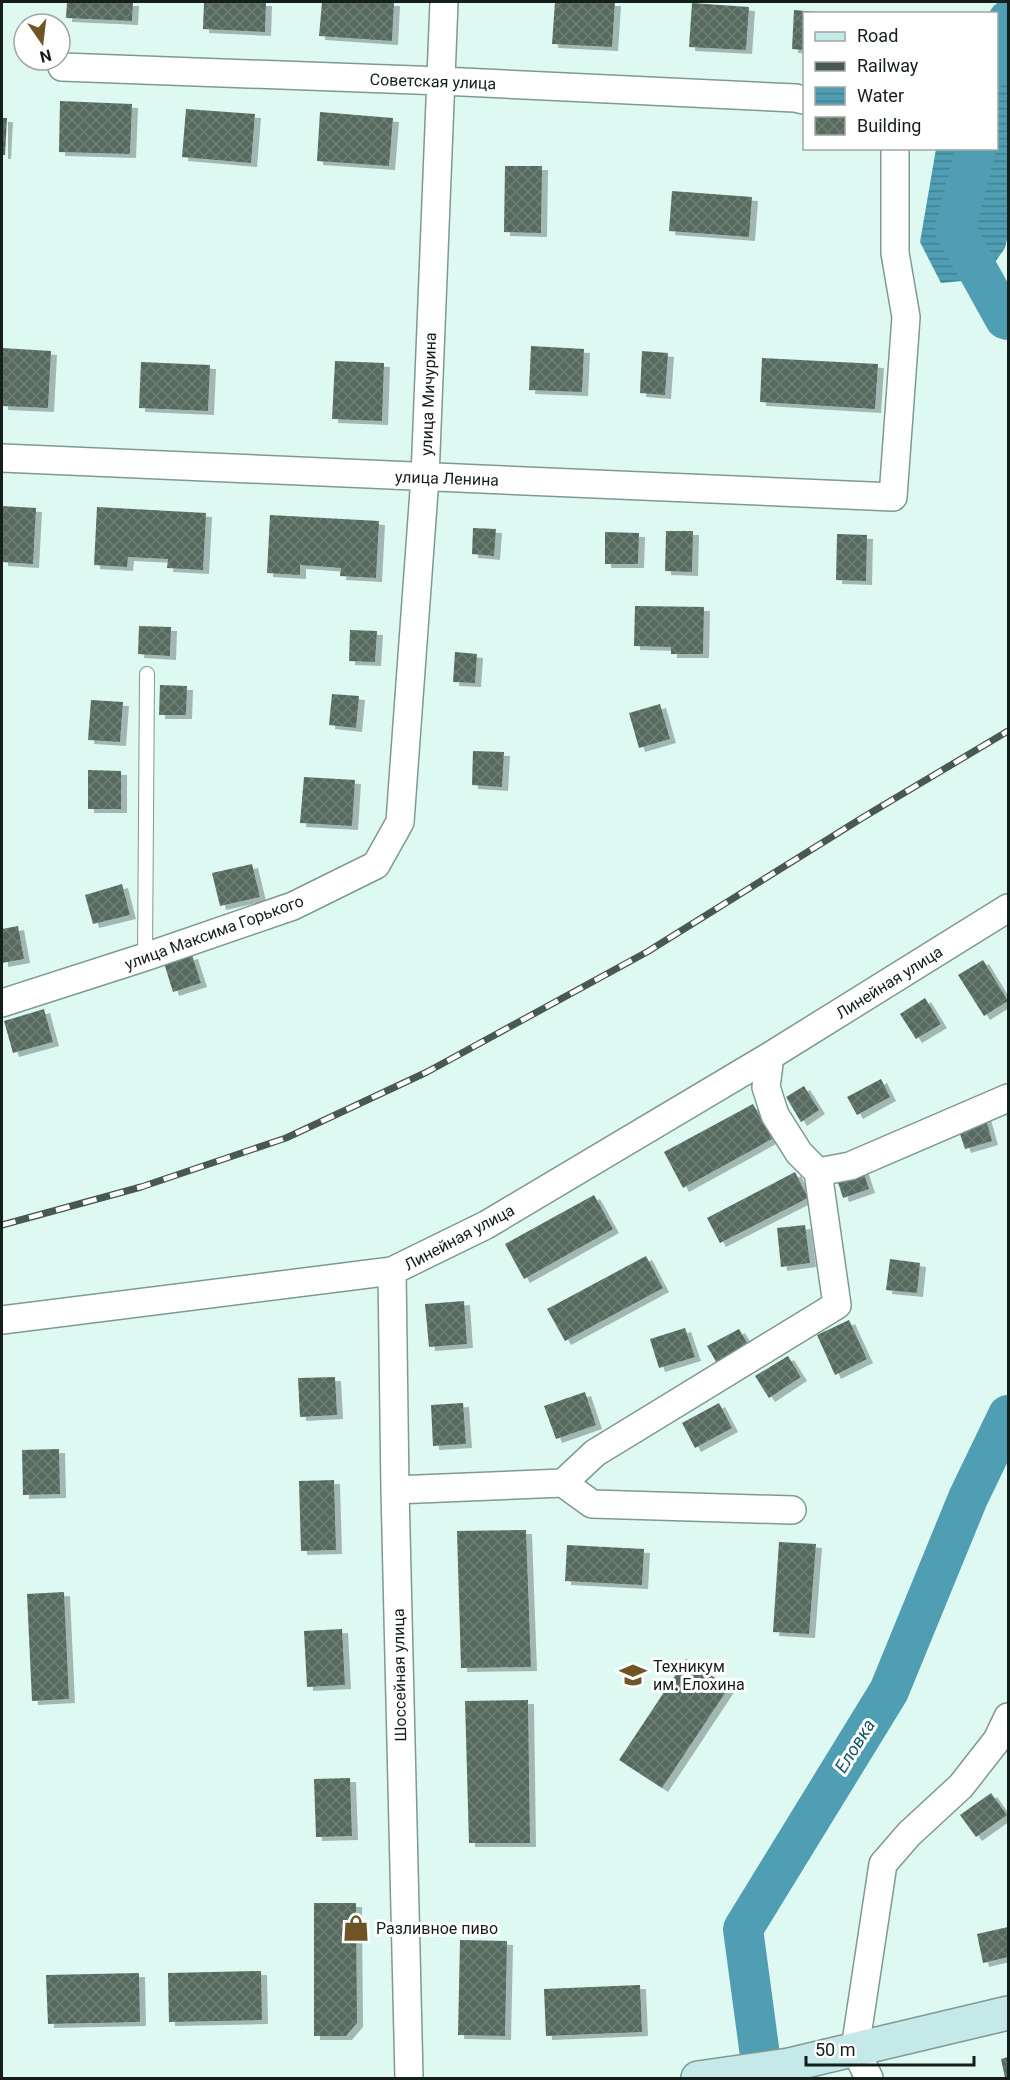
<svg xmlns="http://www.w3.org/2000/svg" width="1010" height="2080" viewBox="0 0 1010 2080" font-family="Roboto,sans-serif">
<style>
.water{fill:url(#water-rules)}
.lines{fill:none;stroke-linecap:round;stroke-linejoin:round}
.river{stroke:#509eb3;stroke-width:40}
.building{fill:url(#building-cross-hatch);filter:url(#shadow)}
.lane-casing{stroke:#7f9992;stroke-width:16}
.street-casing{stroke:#7f9992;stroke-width:30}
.secondary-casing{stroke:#7f9992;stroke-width:36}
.lane{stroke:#fff;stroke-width:14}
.street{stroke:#fff;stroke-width:27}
.secondary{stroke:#c5e8e9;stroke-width:33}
.rail-casing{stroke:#495853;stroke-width:7}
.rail{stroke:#fff;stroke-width:4.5;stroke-dasharray:14;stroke-linecap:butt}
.labels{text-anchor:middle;stroke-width:6;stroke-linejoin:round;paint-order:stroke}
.street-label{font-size:16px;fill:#141e1b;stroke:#fff}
.poi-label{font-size:16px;fill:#141e1b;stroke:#fff;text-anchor:start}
.water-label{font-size:18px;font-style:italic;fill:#135564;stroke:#fff}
</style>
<defs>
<pattern id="water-rules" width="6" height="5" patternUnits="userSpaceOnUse" patternTransform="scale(1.5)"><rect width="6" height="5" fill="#509eb3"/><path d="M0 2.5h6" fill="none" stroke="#418091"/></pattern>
<pattern id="building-cross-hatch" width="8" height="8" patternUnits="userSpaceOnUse" patternTransform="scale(1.5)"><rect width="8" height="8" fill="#576b5f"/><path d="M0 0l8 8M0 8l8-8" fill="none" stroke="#6f7f76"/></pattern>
<filter id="shadow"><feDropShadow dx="6" dy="4" stdDeviation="0" flood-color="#0004"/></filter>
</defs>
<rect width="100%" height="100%" fill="#ddf9f1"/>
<path class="water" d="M997,64L1008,78V235L1005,248L983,279L941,283L920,242L936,149L996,148Z"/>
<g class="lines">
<path class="river" d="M996,67L1008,20
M976,148L955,229L1005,319L1008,320
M763,2078L743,1929L889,1691L968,1498L1008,1415"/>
</g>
<path class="building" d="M67,2H133L132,21L66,18Z
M204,2H266L265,32L203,29Z
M322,2H394L392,41L319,36Z
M555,2H615L612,47L552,44Z
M692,3L749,7L746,50L689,47Z
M794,10L816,12V14H804V50L792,49Z
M60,101L132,104L130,154L59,152Z
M186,109L255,114L251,163L182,157Z
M320,112L393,118L389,166L317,161Z
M2,118H7L5,155H2Z
M505,166H542L541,233L504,232Z
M672,191L752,197L749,237L669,231Z
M531,346L584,349L582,392L529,390Z
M2,348L51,351L48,408L2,406Z
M642,351L668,353L665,395L640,393Z
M762,358L878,364L875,409L760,402Z
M335,361L384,363L382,421L332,419Z
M141,362L210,365L208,411L139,408Z
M2,506L36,508L33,564L2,562Z
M97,507L206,513L203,570L167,568L168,559L128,557L127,567L94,565Z
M270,515L379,521L376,578L340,576L341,568L300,565V575L267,573Z
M473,528L496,529L494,556L472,554Z
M666,531H693L692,572L665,571Z
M605,532L639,533L638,564H605Z
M837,534L867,535L866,581L836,580Z
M635,606L704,607L703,654H671V647L634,646Z
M139,626L171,627L170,656L138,654Z
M350,630L377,631L375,662L349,661Z
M455,652L477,654L475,683L453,682Z
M160,685L187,686L186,715H159Z
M332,694L359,696L356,728L329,725Z
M91,700L123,702L120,742L88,740Z
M660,704L670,739L639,748L629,713Z
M473,751L504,752L502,787L472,785Z
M88,770L121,771V809H88Z
M304,777L355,780L352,826L300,823Z
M252,864L260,897L220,906L212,873Z
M122,884L130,915L93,924L85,895Z
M18,926L24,959L2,963V929Z
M192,955L201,983L173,992L164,963Z
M983,960L1008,1001L984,1016L958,975Z
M925,998L941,1024L916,1039L900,1014Z
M44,1009L53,1042L13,1053L4,1021Z
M881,1079L890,1097L857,1115L847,1097Z
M804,1086L819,1110L801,1122L786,1097Z
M753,1104L772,1139L683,1188L664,1152Z
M985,1116L992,1141L965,1149L957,1125Z
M862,1168L869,1189L843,1198L836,1176Z
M795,1172L808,1198L720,1243L707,1218Z
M594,1195L613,1229L524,1279L505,1244Z
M805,1225L810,1263L781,1267L777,1228Z
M646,1256L663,1288L565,1341L547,1309Z
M890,1259L920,1263L917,1293L886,1290Z
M464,1301L467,1344L429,1347L425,1304Z
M849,1320L867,1359L835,1375L817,1335Z
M685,1328L695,1357L659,1368L650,1339Z
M739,1329L750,1348L718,1365L707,1346Z
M788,1356L801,1377L769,1398L755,1376Z
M335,1377L337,1415L300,1417L298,1378Z
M585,1392L596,1425L556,1439L544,1406Z
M463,1403L466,1444L433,1446L431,1405Z
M719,1403L732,1428L695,1448L682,1423Z
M59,1449L60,1494L23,1495L22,1450Z
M334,1480L336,1550L301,1551L299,1481Z
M526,1530L531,1667L461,1668L457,1531Z
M779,1542L816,1544L809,1634L773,1632Z
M567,1545L644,1549L642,1585L565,1581Z
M64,1592L69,1699L32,1701L27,1594Z
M342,1629L345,1685L307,1687L304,1631Z
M686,1659L729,1687L662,1788L619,1760Z
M528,1700L530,1843H469L465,1701Z
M350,1778L352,1836L316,1837L314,1779Z
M991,1793L1007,1815L976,1837L960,1815Z
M314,1903H356L357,2023L346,2036H314Z
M1008,1927V1957L983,1963L977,1934Z
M460,1940L507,1941L505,2036L458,2035Z
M261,1971L262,2020L169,2022L168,1973Z
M139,1973L140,2022L48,2024L46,1975Z
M640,1985L642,2032L546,2036L544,1989Z
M1008,2057V2078H1005L1001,2059Z"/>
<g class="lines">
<defs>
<path id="lane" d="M145,957L147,674"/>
<path id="street" d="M62,67L442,81L795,98L804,100
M2,458L893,497L906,317L895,253V148
M2,1003L145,957L293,906L376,865L400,822L425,477L444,2
M818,1172L850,1166L1008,1098
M392,1271L395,1490L409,2078
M2,1320L392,1271L486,1225L770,1056L1008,908
M563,1483L595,1453L837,1305L818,1172L799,1153L775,1115L766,1087L770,1056
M395,1490L563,1483L592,1504L792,1510
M869,2078L855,2049L883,1864L909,1834L961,1786L997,1740L1008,1717"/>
<path id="secondary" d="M698,2078L789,2065L1008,2013"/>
</defs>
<use href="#lane" class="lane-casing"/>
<use href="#street" class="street-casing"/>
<use href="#secondary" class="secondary-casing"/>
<use href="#lane" class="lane"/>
<use href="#street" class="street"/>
<use href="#secondary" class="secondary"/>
<defs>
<path id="rail" d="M2,1225L141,1187L286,1138L427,1072L647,952L862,818L1008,731"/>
</defs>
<use href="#rail" class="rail-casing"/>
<use href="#rail" class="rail"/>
</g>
<defs>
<symbol id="university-bare" viewBox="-9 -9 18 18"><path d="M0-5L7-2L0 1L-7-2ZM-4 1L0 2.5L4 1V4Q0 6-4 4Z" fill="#6f5526" stroke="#fff" stroke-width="2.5" paint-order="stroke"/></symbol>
<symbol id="shop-bare" viewBox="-9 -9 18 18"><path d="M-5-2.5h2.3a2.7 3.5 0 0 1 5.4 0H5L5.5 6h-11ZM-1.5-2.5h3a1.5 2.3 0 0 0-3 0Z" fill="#6f5526" stroke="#fff" stroke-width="2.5" paint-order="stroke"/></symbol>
</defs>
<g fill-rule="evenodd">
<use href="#university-bare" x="614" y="1656" width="38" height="38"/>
<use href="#shop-bare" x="337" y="1909" width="38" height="38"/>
</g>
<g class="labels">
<g class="street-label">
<text transform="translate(433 81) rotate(2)" y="6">Советская улица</text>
<text transform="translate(428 394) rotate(-88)" y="6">улица Мичурина</text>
<text transform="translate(447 478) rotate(2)" y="6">улица Ленина</text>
<text transform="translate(214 932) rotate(-20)" y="6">улица Максима Горького</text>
<text transform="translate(889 982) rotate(-32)" y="6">Линейная улица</text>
<text transform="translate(459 1237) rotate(-28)" y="6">Линейная улица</text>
<text transform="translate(399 1675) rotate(-91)" y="6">Шоссейная улица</text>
</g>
<g class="poi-label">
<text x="653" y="1672">Техникум<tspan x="653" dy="18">им. Елохина</tspan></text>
<text x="376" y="1934">Разливное пиво</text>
</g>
<g class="water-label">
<text transform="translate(855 1746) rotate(-58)" y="6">Еловка</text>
</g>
</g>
<rect width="1010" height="2080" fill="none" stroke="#141e1b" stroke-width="6"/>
<rect x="803" y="12" width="195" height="138" fill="#ffffff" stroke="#a1a5a4" stroke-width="1.5"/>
<rect x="815" y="32" width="30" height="9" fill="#c5e8e9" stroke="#a1a5a4" stroke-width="1.5"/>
<text x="857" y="42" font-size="18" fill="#141e1b">Road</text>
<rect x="815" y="62" width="30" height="9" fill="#495853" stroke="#a1a5a4" stroke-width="1.5"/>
<text x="857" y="72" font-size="18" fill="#141e1b">Railway</text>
<rect x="815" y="87" width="30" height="18" fill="url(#water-rules)" stroke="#a1a5a4" stroke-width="1.5"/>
<text x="857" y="102" font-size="18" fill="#141e1b">Water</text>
<rect x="815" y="117" width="30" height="18" fill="url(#building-cross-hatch)" stroke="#a1a5a4" stroke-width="1.5"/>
<text x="857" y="132" font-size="18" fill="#141e1b">Building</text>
<g transform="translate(42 42) rotate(166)"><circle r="28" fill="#ffffff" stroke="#a1a5a4" stroke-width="1.5"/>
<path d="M0-4.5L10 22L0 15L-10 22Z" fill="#6f5526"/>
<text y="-9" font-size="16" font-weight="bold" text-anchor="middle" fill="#141e1b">N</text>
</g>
<path d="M806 2056v9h168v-9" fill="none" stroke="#141e1b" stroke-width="3"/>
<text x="815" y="2056" font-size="18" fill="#141e1b" stroke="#ffffff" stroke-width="4.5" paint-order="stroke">50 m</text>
</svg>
